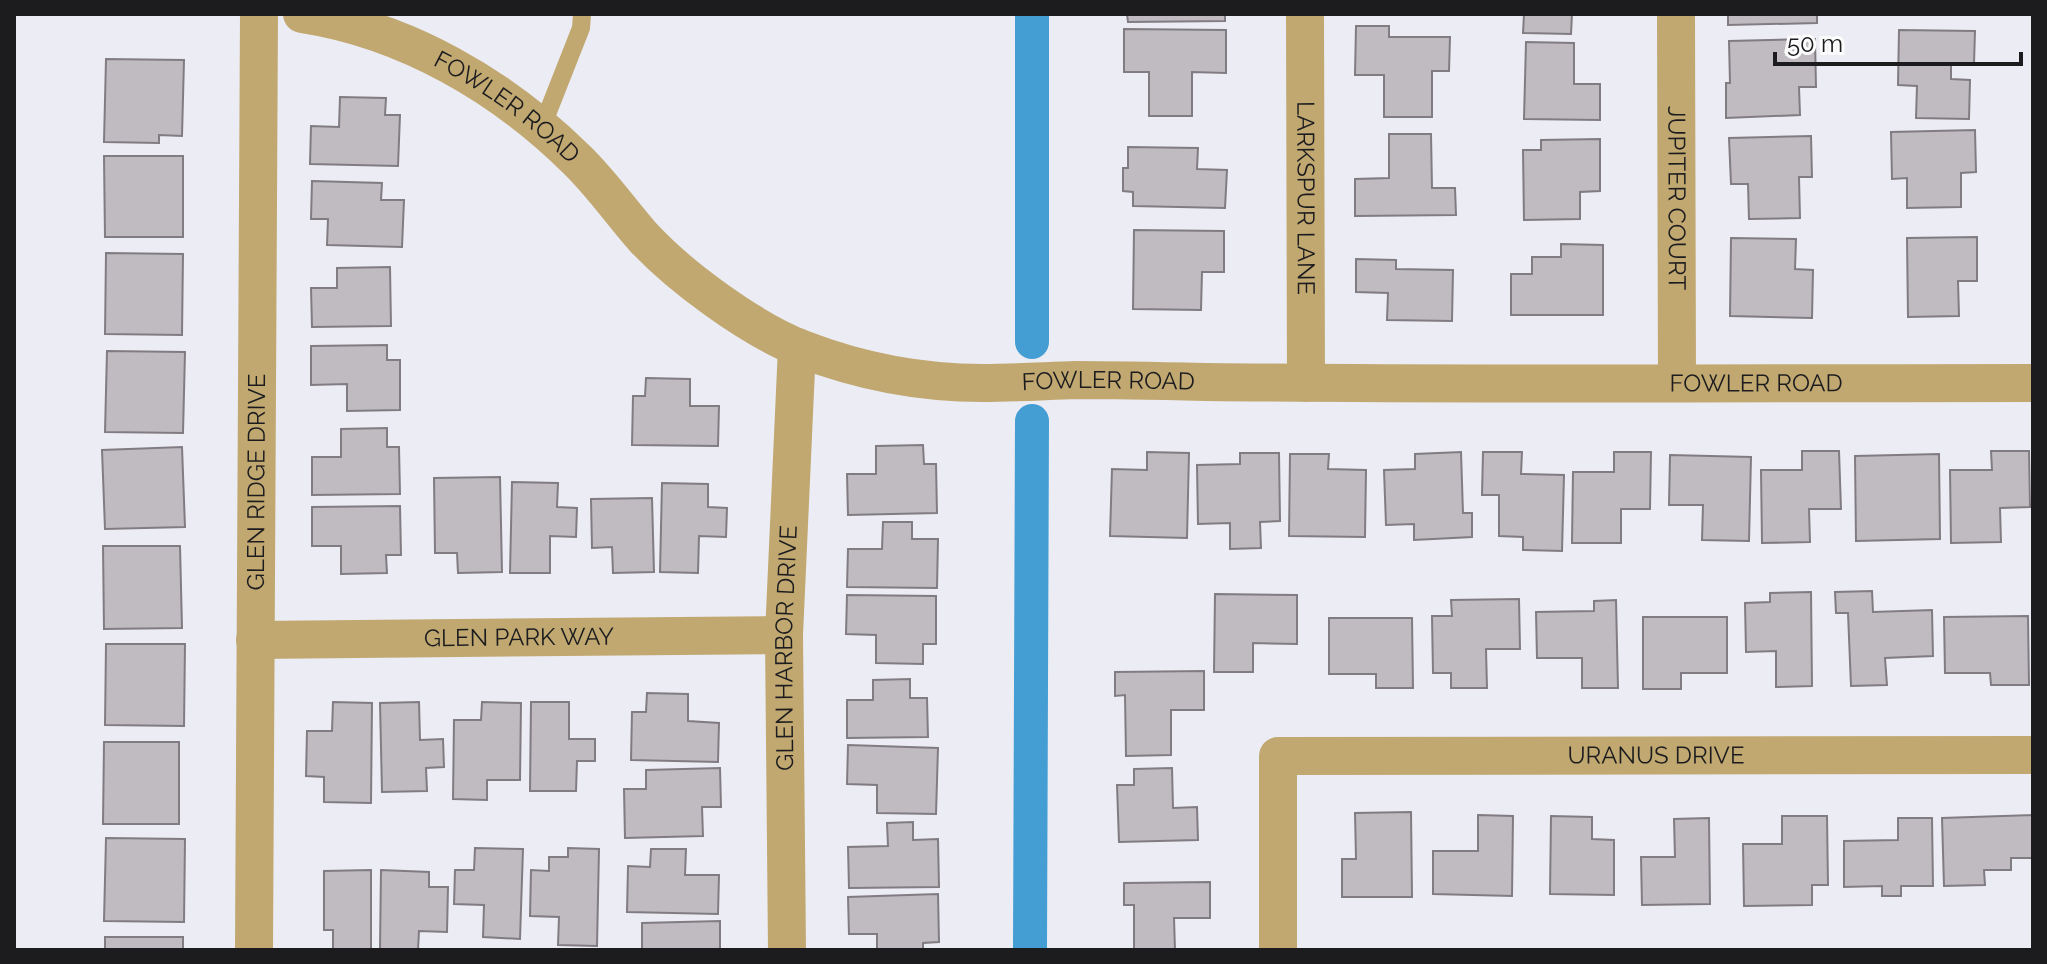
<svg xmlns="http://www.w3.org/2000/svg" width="2047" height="964" viewBox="0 0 2047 964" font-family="Raleway,sans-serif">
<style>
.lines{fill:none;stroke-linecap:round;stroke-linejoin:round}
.canal{stroke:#449dd3;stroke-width:34}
.building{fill:#c0bac1;stroke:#817c82;stroke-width:2}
.service{stroke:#c0a870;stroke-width:18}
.minor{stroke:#c0a870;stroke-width:38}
.labels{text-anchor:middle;stroke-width:7;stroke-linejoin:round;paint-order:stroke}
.street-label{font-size:24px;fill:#1c1c1f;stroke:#fff}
</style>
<rect width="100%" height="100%" fill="#ececf4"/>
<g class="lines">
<path class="canal" d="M1032,14V342
M1030,950L1032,421"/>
</g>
<path class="building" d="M1127,14H1225V21L1128,22Z
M1524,14H1572L1571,34L1523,33Z
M1728,14H1817V23L1728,25Z
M1356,26H1389V37H1450L1449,71H1432V117H1384V75H1355Z
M1124,29L1226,30V73L1192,72V116H1149V72H1124Z
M1899,30L1975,31L1974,64H1951V79L1970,80L1969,119L1916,118L1917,86L1898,85Z
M1815,39L1816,87H1799L1800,115L1726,118V83H1730L1729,41Z
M1526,42L1574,43V84H1600V120L1524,119Z
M106,59L184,60L182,136L159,135V143L104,142Z
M340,97L386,98L385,115H400L398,166L310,164L311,126L339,127Z
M1975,130L1976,172L1961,173V207L1907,208V178L1892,179L1891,132Z
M1389,134H1431L1432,188H1455L1456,215L1355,216V179L1389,178Z
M1811,136L1812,177H1799L1800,218L1749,219L1748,184H1731L1729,138Z
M1600,139V191L1580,192V219L1524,220L1523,150H1541V140Z
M1128,147L1198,148L1197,169L1227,170L1225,208L1133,206V192L1123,191V168H1128Z
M104,156H183V237H105Z
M312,181L382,183L381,200H404L402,247L327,245L328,219H311Z
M1134,230L1224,231V272H1202L1201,310L1133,309Z
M1977,237V281H1958L1959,316L1908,317L1907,238Z
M1731,238L1796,239L1795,269L1813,270L1812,318L1730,316Z
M1561,244L1603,245V315H1511V274H1532V257H1561Z
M106,253L183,254L182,335L105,334Z
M1356,259L1396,260V269L1453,270L1452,321L1387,320L1388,293L1356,292Z
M390,267L391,326L312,327L311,288H337V268Z
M387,345V360H400V410L347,411V384L311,385V346Z
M107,351L185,352L183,433L105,432Z
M646,378L690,379V406H719L718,446L632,445L633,396H645Z
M387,428V447H399L400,494L312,495V457H341V429Z
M923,445L924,464H936L937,513L848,515L847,474H876V446Z
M182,447L185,527L105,529L102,450Z
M1802,451H1839L1841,509H1809L1810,542L1762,543L1761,470H1802Z
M1991,451H2029L2030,507L2000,508L2001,542L1951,543L1950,470H1992Z
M1147,452L1189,453L1187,538L1110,536L1112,469L1147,470Z
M1461,452L1463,513H1472V537L1414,540V524L1386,525L1384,470L1415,469V454Z
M1483,452H1522L1521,474L1564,475L1562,551L1523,550V537L1499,536V495H1482Z
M1614,452H1651L1650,509H1621V543H1572L1573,472H1614Z
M1240,453H1279L1280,521L1260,522L1261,548L1230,549V523L1198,524L1197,465L1240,464Z
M1290,454H1329L1328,469L1366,470L1365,537L1289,536Z
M1939,454L1940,539L1856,541L1855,456Z
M1670,455L1751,457L1749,541L1702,540L1703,505H1669Z
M500,477L502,572L458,573L457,553H435L434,478Z
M512,482L558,483L557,507L577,508L576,537L550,536V573H510Z
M662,483L708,484V507L727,508L726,537L699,536L698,573L660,572Z
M652,498L654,572L613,573L612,547L592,548L591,499Z
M400,506L401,555H386L387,573L341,574V546H312V507Z
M883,522H912V539H938L937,588L847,587L848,549H882Z
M103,546H180L182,628L104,629Z
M1872,591L1873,612L1932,610L1933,656L1885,658L1887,685L1851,686L1848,613H1836L1835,592Z
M1811,592L1812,686L1776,687V651L1746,652L1745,603L1770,602V593Z
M1215,594L1297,595V644L1253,643V672H1214Z
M847,595L936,596V644H923V664L876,663V635L846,634Z
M1519,599L1520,649H1486L1487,688H1451V673H1433L1432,616H1452L1451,600Z
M1616,600L1618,688H1582V658H1537L1536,612L1594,611V601Z
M2028,616L2029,685H1991L1990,673H1945L1944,617Z
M1643,617H1727V673H1681V689H1643Z
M1329,618H1412L1413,688H1376V674H1329Z
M106,644H185L184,726L105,725Z
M1204,671V710H1171V755L1126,756L1125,695L1115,696V672Z
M910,679V698H927L928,737L847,738V700H873V680Z
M647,693L688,694V721L719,723L718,762L631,760L632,712H646Z
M333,702L372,703L371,803L324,802V777L306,776L307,731H332Z
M419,702L420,740L443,739L444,767L426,768L427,791L382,792L380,703Z
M482,702L521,703L520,780H487V800L453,799L454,720H481Z
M531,702H569V739H595V761H577L576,791H530Z
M104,742H179V824H103Z
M848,745L938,748L936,814L877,813V785L847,784Z
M720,768L721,807H702L703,836L625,838L624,789H646V770Z
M1172,768L1173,808L1197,807L1198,840L1119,842L1117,785H1134V769Z
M1411,812L1412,897H1342V859H1356L1355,813Z
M1478,815L1513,816L1512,896L1433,894V851H1478Z
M2033,815V858H2011V870H1984L1985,885L1944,886L1942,818Z
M1551,816L1592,817V839L1614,840V895L1550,894Z
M1782,816H1827L1828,885H1812V905L1744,906L1743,844H1782Z
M1709,818L1710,904L1642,905L1641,857H1675L1674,819Z
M1898,818H1932L1933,886H1901V896H1882V886L1844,887V841L1898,840Z
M913,822V840L938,839L939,887L849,888L848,847L888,846L887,823Z
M106,838L185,839L184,922L104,921Z
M475,848L523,849L520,939L483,937L484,905L454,904L455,870H474Z
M568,848L599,849L597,946L558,945L559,917L530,916L531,870L549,871V857H568Z
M651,849H686L685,875H719L718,914L627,912L628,866L650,867Z
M371,870V950H333V930H324V871Z
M381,870L429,872V887H448L447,932L419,931L418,950H380Z
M1210,882V918H1174L1175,950H1134V905H1124V883Z
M938,894L939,942L923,943V950H877V934H849L848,897Z
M720,921V950H642V923Z
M105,937H183V950H105Z"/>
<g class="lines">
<path class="service" d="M542,127L581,28L582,14"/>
<g class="minor">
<path id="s1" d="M302,14C406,30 502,86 576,159C601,183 621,212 643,237C680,277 751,329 802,349C859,371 922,383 983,383C1014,383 1045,381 1076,380C1119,380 1163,381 1206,382C1482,385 1757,383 2033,383"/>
<path id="s2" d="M1305,14L1306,383"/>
<path id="s3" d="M1676,14L1677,383"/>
<path id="s4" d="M255,640L784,635"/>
<path id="s5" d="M254,950L259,14"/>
<path id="s6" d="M787,950L784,635L797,347"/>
<path id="s7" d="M1278,950V756L2033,755"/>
</g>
</g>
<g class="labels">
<g class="street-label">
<text dy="8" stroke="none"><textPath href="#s1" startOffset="228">FOWLER ROAD</textPath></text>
<text dy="8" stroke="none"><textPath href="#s2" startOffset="184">LARKSPUR LANE</textPath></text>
<text dy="8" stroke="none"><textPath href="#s3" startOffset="184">JUPITER COURT</textPath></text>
<text dy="8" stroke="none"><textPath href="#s1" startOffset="924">FOWLER ROAD</textPath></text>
<text dy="8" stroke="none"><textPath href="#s1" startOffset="1572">FOWLER ROAD</textPath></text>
<text dy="8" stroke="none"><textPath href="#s5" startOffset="468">GLEN RIDGE DRIVE</textPath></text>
<text dy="8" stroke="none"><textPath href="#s4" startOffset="264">GLEN PARK WAY</textPath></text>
<text dy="8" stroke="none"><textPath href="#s6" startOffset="302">GLEN HARBOR DRIVE</textPath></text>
<text dy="8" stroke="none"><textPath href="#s7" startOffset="572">URANUS DRIVE</textPath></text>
</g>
</g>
<rect width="2047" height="964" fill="none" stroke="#1c1c1f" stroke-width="32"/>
<path d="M1775 52v12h246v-12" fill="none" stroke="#1c1c1f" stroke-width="4"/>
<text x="1787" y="52" font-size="24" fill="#1c1c1f" stroke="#ffffff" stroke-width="6" paint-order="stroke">50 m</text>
</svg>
